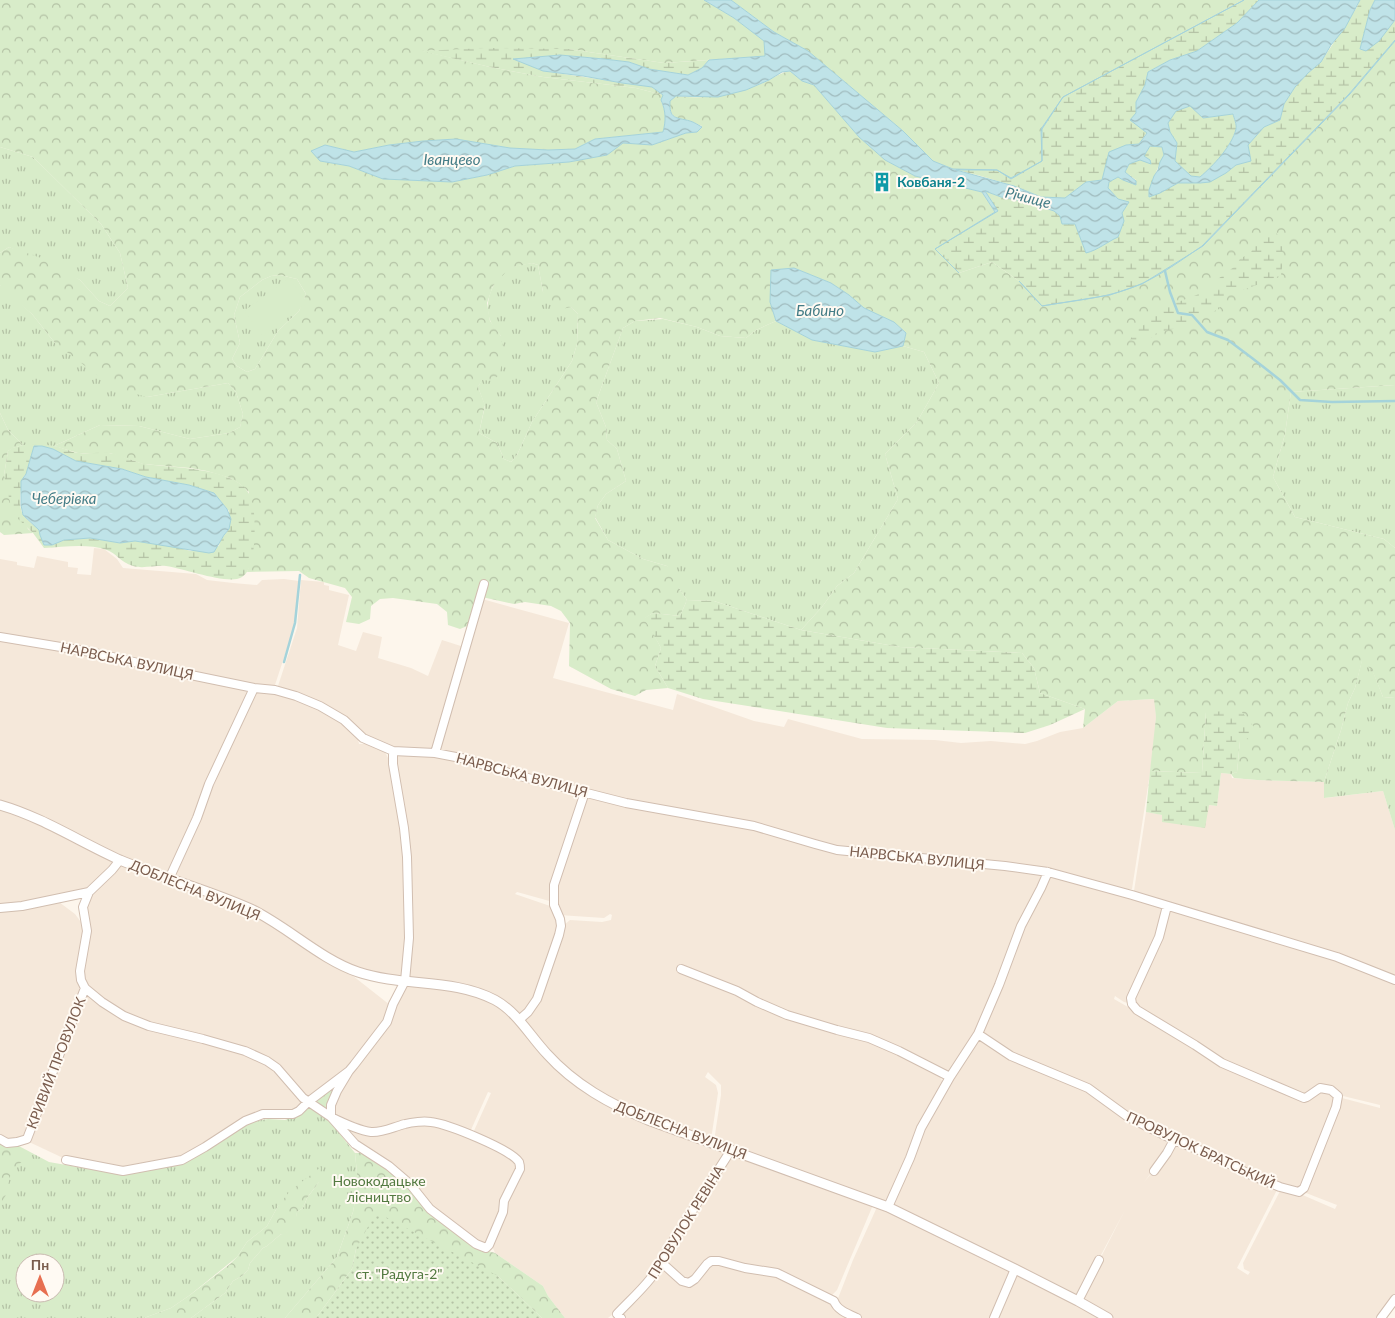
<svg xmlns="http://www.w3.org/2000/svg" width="1395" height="1318" viewBox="0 0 1395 1318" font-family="Lato,sans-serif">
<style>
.residential{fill:#f5e8da}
.grass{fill:url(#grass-tufts);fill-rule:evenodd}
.forest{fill:url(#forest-crowns);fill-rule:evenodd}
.wetland{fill:url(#wetland-marsh);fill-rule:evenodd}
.garden{fill:url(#garden-dots)}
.pitch{fill:#d8ecc9}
.water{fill:url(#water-waves);stroke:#a5d3da;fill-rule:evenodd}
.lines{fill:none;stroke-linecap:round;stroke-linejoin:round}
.stream{stroke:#a5d3da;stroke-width:2.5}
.minor-casing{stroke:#d1beb0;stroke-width:10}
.tertiary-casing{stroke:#d1beb0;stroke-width:11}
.minor{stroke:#fff;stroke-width:8}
.tertiary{stroke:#fff;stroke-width:9}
.labels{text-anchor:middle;stroke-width:4;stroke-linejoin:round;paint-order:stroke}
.culture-label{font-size:14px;font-weight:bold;fill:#0d838f;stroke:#fffaf3;text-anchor:start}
.street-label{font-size:14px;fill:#7a5c4d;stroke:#fffaf3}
.park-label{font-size:14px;fill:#537a41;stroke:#fffaf3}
.water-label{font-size:15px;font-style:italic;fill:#437c86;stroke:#fffaf3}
</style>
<defs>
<pattern id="grass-tufts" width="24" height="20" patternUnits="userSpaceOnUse" patternTransform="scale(1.25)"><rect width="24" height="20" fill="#d8ecc9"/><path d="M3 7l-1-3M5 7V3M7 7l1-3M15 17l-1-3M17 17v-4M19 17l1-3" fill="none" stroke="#b4c2a5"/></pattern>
<pattern id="forest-crowns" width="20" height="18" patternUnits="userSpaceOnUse" patternTransform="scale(1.25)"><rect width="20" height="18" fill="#d8ecc9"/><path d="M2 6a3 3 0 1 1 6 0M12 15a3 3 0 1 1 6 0" fill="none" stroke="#b4c2a5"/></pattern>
<pattern id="wetland-marsh" width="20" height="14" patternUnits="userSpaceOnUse" patternTransform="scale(1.25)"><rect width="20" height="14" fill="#d8ecc9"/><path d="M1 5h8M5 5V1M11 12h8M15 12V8" fill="none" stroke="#b4c2a5"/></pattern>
<pattern id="garden-dots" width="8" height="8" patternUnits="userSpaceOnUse" patternTransform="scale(1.25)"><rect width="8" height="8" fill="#d8ecc9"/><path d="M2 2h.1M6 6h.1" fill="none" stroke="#b4c2a5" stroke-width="1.8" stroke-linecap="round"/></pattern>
<pattern id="water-waves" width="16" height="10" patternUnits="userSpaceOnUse" patternTransform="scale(1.25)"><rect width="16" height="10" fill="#bfe3e8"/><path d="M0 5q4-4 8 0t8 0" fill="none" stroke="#a0bbbe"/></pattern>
</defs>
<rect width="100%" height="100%" fill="#fdf6ec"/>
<path class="residential" d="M94,548L104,549L117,559L123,568L196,574L207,580L233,583L257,585L262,580L284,579L299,581L294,627L274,688L248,684L0,636V559L17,562V565L34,568L37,556L68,562V567L78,568L77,574L91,575Z
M301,580L324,582V585L329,586V590L349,595L338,645L356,651L363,632L382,637L378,658L411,668L428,676L442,640L464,647L436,741L432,748L424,751L391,748L357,730L344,717L277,689L297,628Z
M482,599L569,623L553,678L673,710L677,694L754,721L784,727L788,719L862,739L935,740L961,743L991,741L1025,744L1037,741L1060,732L1083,728L1118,701L1155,699L1156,717L1154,747L1132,889H1123L1075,877L837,847L626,800L438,751Z
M0,640L118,660L246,689L248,697L168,875L122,858L0,803Z
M256,691L275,692L309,703L342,721L357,735L359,744H374L385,752L391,764L402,828L407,939L403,978L355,969L258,910L171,877L204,800Z
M402,752L462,760L582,794L553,902L517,892L515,894L553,907L559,928L538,993L526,1012L517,1015L497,998L410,978L408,973L411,938L395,758L398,754Z
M1221,773L1231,774L1232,778L1257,780L1324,782L1325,798L1383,791L1395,830V977L1134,891L1146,812L1163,815L1162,822L1209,805L1217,806Z
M586,796L631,807L668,814L722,822L752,828L814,847L842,853L899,860L1021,871L1041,875V881L1020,925L976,1033L950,1074L869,1036L857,1034L790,1014L769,1006L732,985L679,966L677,972L717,985L737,993L757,1005L788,1018L886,1047L937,1072L943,1082L919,1127L905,1166L889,1196L883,1203L714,1141L721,1095V1085L708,1072L705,1077L716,1085L718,1093L712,1133L709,1139L649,1117L619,1104L593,1089L570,1072L541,1043L524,1022L538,999L564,925L570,920L602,922L611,920L612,915L610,914L604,918L559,915L556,906L555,889L571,834Z
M0,809L30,819L115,862L89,891L0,907Z
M122,865L233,905L255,915L348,972L390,1005L384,1022L349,1068L311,1097H303L267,1059L134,1019L90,991L81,973L85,909L90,896Z
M1050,876L1091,886L1165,909L1161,926L1128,1003L1124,1002L1115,996L1114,999L1161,1026L1222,1064L1303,1100L1319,1090L1332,1092L1335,1098L1306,1182L1298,1189L1279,1184L1139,1121L1091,1088L1011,1054L980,1033L1023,926Z
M59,902L75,914L86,929L82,990L25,1136L7,1141L0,1137V909Z
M1167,910L1336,958L1395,983V1295L1378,1318H1114L1082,1300L1102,1255L1125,1210L1138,1190L1125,1210L1078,1298L896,1208L894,1199L922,1128L978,1036L1089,1091L1172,1139L1154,1169L1144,1182L1150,1175L1156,1171L1175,1142L1278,1188L1237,1268L1248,1275L1250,1272L1244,1269L1243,1263L1281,1189L1298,1193L1335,1209L1337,1205L1306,1193L1305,1191L1342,1098L1380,1108V1105L1343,1096L1336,1090L1320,1086L1306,1096L1223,1061L1142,1012L1133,1000Z
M407,984L424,986L478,996L505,1010L591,1095L728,1152L660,1263L618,1310L608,1318H565L548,1296L543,1286L495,1253L491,1243L506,1200L524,1162L502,1148L473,1133L491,1093L488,1092L470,1132L431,1120L375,1131L334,1119L333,1103L393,1010Z
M88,993L123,1018L237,1050L274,1068L303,1102L300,1109L292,1112H270L184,1158L124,1169L61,1157L27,1141L85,994Z
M430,1123L471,1136L514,1159L519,1168L487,1245H483L446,1221L362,1147L343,1126L372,1135L405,1126Z
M732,1153L873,1205L837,1290L832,1295H823L800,1282L718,1259L688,1281L665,1265L668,1251Z
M877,1207L1011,1270L993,1318H861L840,1307L837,1301L853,1260Z
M717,1262L777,1275L828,1301L851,1318H622V1311L663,1267L687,1285L708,1265Z
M1017,1273L1102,1318H995Z"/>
<path class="grass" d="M0,147L33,157L101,224L120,253L128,288L110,306L99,301L80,280L9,247L0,253Z
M532,263L538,265L543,292L571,307L578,314L577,344L572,361L532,422L517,455L511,462L504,459L497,443L479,433L485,406L478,387L482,379L501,336C497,331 492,326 490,320C483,301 494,275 513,267C519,265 526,264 532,263Z
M280,275L297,279L306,294L299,311L278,331L255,369L247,372L237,366L232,359L240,343L234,315L240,297L262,280L271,276Z
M0,285L32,314L55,343L147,397L228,383L236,392L243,414L240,427L229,433L190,439L139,426L100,425L54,446L23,445L8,430L0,413Z
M663,319L697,327L720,336L746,338L756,330L776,321L812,340L875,352L903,346L924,352L939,383L917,422L885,454L898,499L854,573L837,586L822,607L801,630L714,601L687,600L679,588L667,566L643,559L608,540L595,517L598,505L606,494L626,481L617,449L607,440L606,427L596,402L623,328L635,321Z
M1395,385V548L1384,539L1295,517L1273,477L1285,434L1291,392Z
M1362,660L1372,669L1383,697L1395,698V830L1383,791L1324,798V782L1341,730L1348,703L1355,688Z
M332,1087L336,1090L328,1119L355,1153L358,1184L353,1212L337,1257L285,1318H191L225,1293L233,1281L242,1276L248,1270L250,1263L263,1248L267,1246L281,1234L284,1235L295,1222L297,1212L303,1208L307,1198L319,1182L278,1206L267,1226L247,1242L237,1257L190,1295L171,1308L144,1318H0V1142L17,1145L49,1162L123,1175L183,1163L250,1122L268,1119L285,1120L301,1114L314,1100ZM25,1263H55V1293H25Z"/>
<path class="forest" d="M0,0H704L734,18L764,41L765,56L664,63L568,49L423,51L490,67L543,77L636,88L663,95L661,101C666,111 666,121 663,132L595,139L575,149L548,150L510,148L456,139L423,141L389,145L354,152L325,145L320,161L349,166L383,179L452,182L487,175L515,166L569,162L606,155L623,143L652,145L686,133L697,132L702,126C698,125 694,122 690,121C676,117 669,119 670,101L676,96C706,99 729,97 758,85C769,81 779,73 790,71L802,81L814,85L859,137L885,160L915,176L982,192L995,212L935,249L959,273L992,262L1019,281L1042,306L1110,295L1142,284L1203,246L1350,94L1395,41V385L1291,392L1285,434L1273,477L1295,517L1384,539L1395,548V698L1383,697L1372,670L1362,661L1355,688L1348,703L1341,730L1324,782L1257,780L1234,778L1231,774L1237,772L1240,741L1206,712L1202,773L1150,771L1156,717L1154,699L1118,701L1083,728L1085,709L1040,693L1034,668L1022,653L900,647L801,630L822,607L837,586L854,573L898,499L885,454L917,422L939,383L924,352L903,346L906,333L894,322L864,308L849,295L831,283L794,268L770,302L776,321L756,330L746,338L720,336L697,327L660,318L635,321L623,328L596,402L606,427L607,440L617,449L626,481L606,494L598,505L595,518L608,540L643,559L667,566L678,574L679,588L687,600L680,616L653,613L645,618L661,648L655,666L668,688L646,690L635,696L611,689L569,666L570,623L561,611L551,606L525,602L514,604L482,597L472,624L460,629L448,625L447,612L437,604L393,598L380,599L371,606L370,619L359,624L346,622L352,597L345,588L309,578L299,571L247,572L251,561L249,492L240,484L230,478L207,471L190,468L143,464L110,453H78L54,446L100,425L139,426L190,439L229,433L240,427L243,414L236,392L228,383L147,397L114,388L55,343L32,314L3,290L0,285V253L9,247L47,260L80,280L99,301L110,306L128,288L120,253L101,224L33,157L0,147ZM532,263L538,265L543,292L546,301L562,309L571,307L578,314L577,344L572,361L532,422L517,455L511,462L504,459L497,443L479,433L485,405L478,387L482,380L492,381L499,375L504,356L501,336L490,321L487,303L493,286L506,272L514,267ZM280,275L297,279L306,294L299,311L278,331L255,369L247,372L237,366L232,359L240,343L234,315L240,297L262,280L271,276Z
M731,0H1243L1063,97L1041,129L1042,161L1011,179L997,170L953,169L933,161L903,131L808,51L774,32Z
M0,413L8,430L23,445L13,448L8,451L4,475L28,529L33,533L4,535L0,532Z
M0,1146L5,1149L16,1147L23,1150L22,1162C8,1170 10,1181 6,1195C4,1198 2,1202 0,1206Z
M355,1153H365L387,1166L409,1185L429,1212L484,1250L495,1253L543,1286L548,1296L565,1318H542L498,1276L356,1249L352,1269L316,1318H285L337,1257L353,1212L358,1184Z
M321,1167L319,1182L307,1198L303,1208L297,1212L296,1222L284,1236L281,1234L267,1246L263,1248L250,1263L248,1270L242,1276L233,1281L225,1293L191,1318H144L171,1308L190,1295L230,1264L237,1257L247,1242L267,1226L278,1206L290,1191Z"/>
<path class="wetland" d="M1244,0H1259L1237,23L1197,51L1170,60L1148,72L1145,85L1136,102V113L1147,132L1139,144L1126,145L1102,180L1086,182L1065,198L1041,197L1014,186L981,176L953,169L997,170L1011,179L1042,161V129L1063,97Z
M1360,0H1375L1370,10L1360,50L1379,41L1395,18V41L1349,94L1202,246C1183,259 1164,273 1143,283C1112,298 1076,300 1042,306L1019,281L992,262L959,273L935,249L997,211L985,191L1001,197L1023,201L1054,211L1060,216L1075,224L1086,252C1098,250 1106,242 1118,236L1123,221L1122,213L1128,202L1118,199L1108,188L1109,182L1118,177L1123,180H1136L1125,172L1129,164C1141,160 1143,157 1150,146L1162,147L1164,155C1157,168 1152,181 1149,196L1160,193L1178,183L1186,182L1200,183L1226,173L1236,165L1250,161L1248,145L1264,127L1280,120L1284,104L1295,87L1308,73L1321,62L1357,7Z
M486,48L568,49L664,63L709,60L702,68L688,75L649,69L629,62L604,59L560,55L515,59L543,71L652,87L663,95L636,88L543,77L490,67L421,51Z
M1190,106L1203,118L1233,114C1234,118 1237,125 1236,129C1231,147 1214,166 1200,177L1191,176L1175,161L1177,143L1170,132L1168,123L1176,111Z
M1274,231L1282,239L1283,259L1281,275C1263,284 1243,289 1224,296L1219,309L1173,329L1160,332L1145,342L1130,340L1135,332L1165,307L1194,296L1210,289L1215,285L1218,279L1234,267L1240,259L1251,252L1257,241Z
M23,445C33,445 44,444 54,446C62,447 70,452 79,453C89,454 99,452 109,453C121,454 133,462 145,464C172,468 232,467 248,492C256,504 255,530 254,544C253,556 251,576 237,579C220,582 185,569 166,566C155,565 143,569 133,566C120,562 116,553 107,550C87,543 64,547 44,548L33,533L15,516L12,511L4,475L8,451L12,448ZM34,446L53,449L76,461L122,469L146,477L189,485L214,493L229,511V529L220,541L219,546L191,551L171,546L135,541L120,543L90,538L64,540L52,545L40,535V530C35,526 28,521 24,516C17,507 21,486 24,476L26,474Z
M687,600L714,601L801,630L900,647L1022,653L1034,668L1040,693L1085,709L1050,725L1025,733L887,728L703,699L668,688L655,666L661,648L644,618L653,613L680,616Z
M1241,711L1254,727L1251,737L1240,741L1237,772L1231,774L1221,773L1217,806L1209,805L1205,828L1162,822V815L1146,812L1150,771L1202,773L1206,712Z"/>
<path class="garden" d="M376,1212L498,1276L542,1318H316L352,1269L356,1249Z"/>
<path class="pitch" d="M289,278L307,303L263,336L244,311Z"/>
<path class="water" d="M704,0H731L774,32L808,51L903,131L933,161L953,169L997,170L1011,178L1042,161L1041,129L1063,97L1244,0L1063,97L1042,129V161L1011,179L997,170H956L1014,186L1041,197L1065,198L1086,182L1102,180L1109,152L1126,145L1139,144L1147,133L1130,120L1136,113V102L1145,85L1148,72L1170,60L1197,51L1237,23L1259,0H1360L1345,28L1331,45L1321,62L1308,73L1295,87L1284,104L1280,120L1264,127L1248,145L1251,161L1236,165L1226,173L1210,182L1200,183H1178L1160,193L1149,197V190L1154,176L1158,170L1160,162L1164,155L1162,147L1150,146L1144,156L1150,160L1151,164L1140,160L1129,164L1125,172L1136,181V185L1123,180L1118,177L1109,182L1108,188L1118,199L1129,202L1122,213L1124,221L1118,237C1107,242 1098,250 1086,253L1075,224H1062L1060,216L1054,211L1023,201L1001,197L985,191L998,211L935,249L959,273L935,249L995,212L982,192L915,176L885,160L859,137L814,85L802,81L790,71L782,72L769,80L746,90L718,97L676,96L670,101C669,120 676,117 690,121C694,122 698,125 702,127L697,132L686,133L652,145L623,143L607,155L569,162L515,166L487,175L452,182L383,179L349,166L320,161L311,151L325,145L354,152L389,145L423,141L456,139L510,148L548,150L575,149L595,139L663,132C666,121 666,111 661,100L663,95L652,87L622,83L583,76L543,71L513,59L560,55L604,59L629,62L649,69L688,75L702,68L709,60L765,56L764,41L734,18ZM1190,106L1203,118L1233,114C1234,118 1237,125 1236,129C1232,146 1213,166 1200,177L1191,176L1175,161L1177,143L1170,132L1168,123L1176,111Z
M1375,0H1395V20L1379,41L1366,51L1360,49L1370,10Z
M1395,40V41L1350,94L1203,246L1142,284L1110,295L1042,306L1019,281L1042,306C1076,300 1112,298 1143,283C1164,273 1183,259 1202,246L1349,94Z
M794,268L831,283L849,295L864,308L894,322L906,333L903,346L875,352L812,340L776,321L770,302L771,270Z
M34,446H42L53,449L76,461L122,469L146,477L189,485L214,493L227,509L231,519L229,529L224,535L214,552L209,553L135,541L120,543L90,538L64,540L52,545H44L40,535L39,530L23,515L21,505V481L26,474Z"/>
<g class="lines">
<path class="stream" d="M1165,271L1170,292L1178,313L1192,315L1207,332L1228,340L1252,358L1280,380L1300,400L1332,402L1395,401
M284,662L295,623L300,575"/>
<defs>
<path id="minor" d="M0,637L91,652L181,673L254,688L275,690L296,696L320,706L344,720L363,738L393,751L435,753L466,759L512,774L626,803L754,826L815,844L837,850L1005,866L1048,872L1132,895L1337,957L1395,980
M435,753L484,584
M169,879L197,818L209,784L254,688
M89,892L83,907L87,931L80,971L81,980L85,988L102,1002L124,1016L149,1026L203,1039L245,1051L267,1061L277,1068L303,1098L331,1117L355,1144L389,1166L410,1184L430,1209L476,1244L486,1248L489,1245L503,1212L504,1201L520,1169C520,1166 520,1165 519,1162C510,1149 448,1124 431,1122C424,1121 412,1122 405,1124C393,1127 382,1133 371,1132C357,1130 343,1123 331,1117V1105L337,1091L349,1071
M0,908L22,906L89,892L112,870L120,860
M681,969L737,991L757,1002L787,1015L837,1030L869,1038L899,1051L950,1077
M519,1020L528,1012L537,999L559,935L561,926L560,919L554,905V885L585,792
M978,1034L1011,1056L1088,1088L1128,1117L1174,1140L1214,1156L1253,1176L1280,1187L1299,1192L1304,1188L1336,1107L1338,1096L1331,1090L1320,1088L1307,1097L1304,1098L1222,1063L1195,1045L1137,1010L1132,1004L1131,998L1159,937L1167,906
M0,1139L7,1143L17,1142L27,1139L85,988
M66,1160L123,1171L182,1160L205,1147L245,1121L263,1114H293L299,1111L308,1102L349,1071L354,1065L387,1022L393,1004L405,981L409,938L407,857L404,828L393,764V751
M1154,1171L1167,1153L1174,1140
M888,1207L910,1158L921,1128L950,1077L978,1034L999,985L1021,926L1041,888L1048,872
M662,1263L682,1281L689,1283L695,1279L707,1264L711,1261H719L745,1268L777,1273L834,1301C837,1310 848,1314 857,1318
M1078,1301L1099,1260
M621,1318L617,1314C638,1292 655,1279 668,1249L731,1150
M994,1318L1015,1269
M1381,1318L1395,1299"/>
<path id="tertiary" d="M0,805C42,817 80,842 120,860C163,878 209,890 251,909C288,927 320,959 358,972C403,987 453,978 495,1000C517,1012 530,1036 547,1054C575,1085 610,1104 648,1120L888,1207L1015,1269L1078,1301L1108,1318"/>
</defs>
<use href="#minor" class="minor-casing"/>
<use href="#tertiary" class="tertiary-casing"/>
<use href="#minor" class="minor"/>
<use href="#tertiary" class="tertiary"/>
</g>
<defs>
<symbol id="building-bare" viewBox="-9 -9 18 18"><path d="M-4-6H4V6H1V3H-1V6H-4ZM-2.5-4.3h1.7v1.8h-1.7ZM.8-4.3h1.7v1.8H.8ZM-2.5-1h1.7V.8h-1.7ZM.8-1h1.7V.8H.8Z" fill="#0f9aa8" stroke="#fffaf3" stroke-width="2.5" paint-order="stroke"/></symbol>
</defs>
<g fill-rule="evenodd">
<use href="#building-bare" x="868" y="168" width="28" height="28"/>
</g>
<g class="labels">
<g class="culture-label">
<text x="897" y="187">Ковбаня-2</text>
</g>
<g class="street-label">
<text transform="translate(127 661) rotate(12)" y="5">НАРВСЬКА ВУЛИЦЯ</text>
<text transform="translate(522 775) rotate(15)" y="5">НАРВСЬКА ВУЛИЦЯ</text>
<text transform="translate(917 858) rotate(6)" y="5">НАРВСЬКА ВУЛИЦЯ</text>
<text transform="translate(195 890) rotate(22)" y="5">ДОБЛЕСНА ВУЛИЦЯ</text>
<text transform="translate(56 1063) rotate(-69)" y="5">КРИВИЙ ПРОВУЛОК</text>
<text transform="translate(681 1130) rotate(21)" y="5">ДОБЛЕСНА ВУЛИЦЯ</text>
<text transform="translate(1201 1150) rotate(25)" y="5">ПРОВУЛОК БРАТСЬКИЙ</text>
<text transform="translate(686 1222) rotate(-58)" y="5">ПРОВУЛОК РЕВІНА</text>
</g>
<g class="park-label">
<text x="379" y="1186">Новокодацьке<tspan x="379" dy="16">лісництво</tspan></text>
<text x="399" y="1279">ст. "Радуга-2"</text>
</g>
<g class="water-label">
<text x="452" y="165">Іванцево</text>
<text transform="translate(1028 198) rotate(14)" y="5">Річище</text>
<text x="820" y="316">Бабино</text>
<text x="64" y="504">Чеберівка</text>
</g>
</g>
<g transform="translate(40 1278)"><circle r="24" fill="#fffaf3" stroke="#cabbb1"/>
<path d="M0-4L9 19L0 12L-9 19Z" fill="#e76f51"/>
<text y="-8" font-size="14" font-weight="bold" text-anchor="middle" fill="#7a5c4d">Пн</text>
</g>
</svg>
